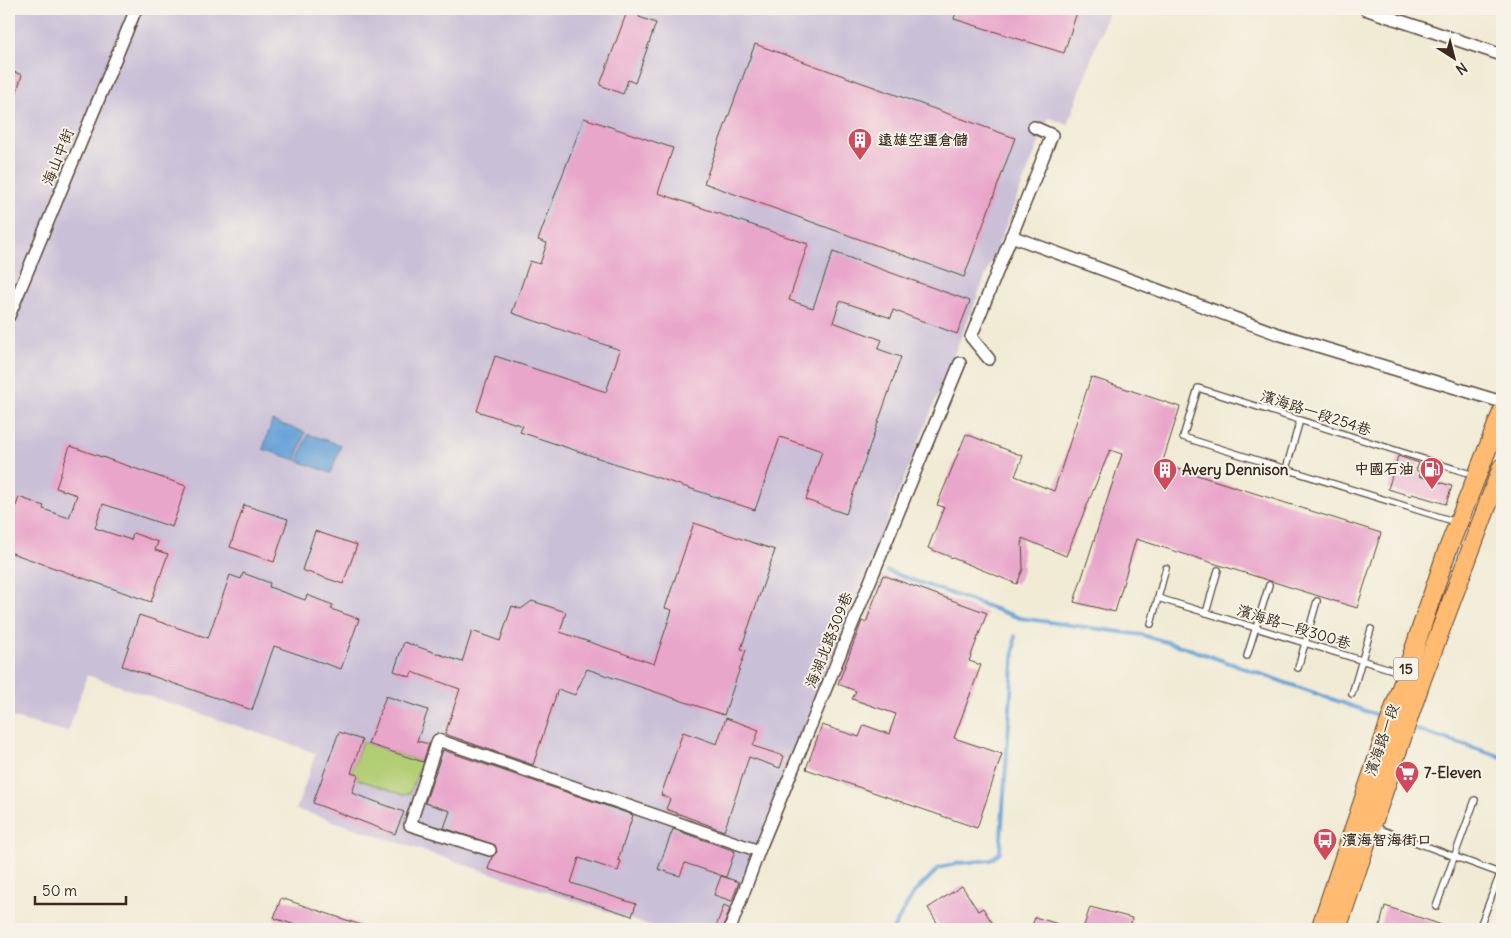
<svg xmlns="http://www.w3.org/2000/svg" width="1511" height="938" viewBox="0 0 1511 938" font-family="Delius,'LXGW WenKai TC',sans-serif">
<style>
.industrial{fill:#c9bfd7}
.green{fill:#b2ce74;stroke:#767c49}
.water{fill:#67a2d7;stroke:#51667a}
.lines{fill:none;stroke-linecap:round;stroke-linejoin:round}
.stream{stroke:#67a2d7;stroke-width:4}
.building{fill:#e9a6cb}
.lane-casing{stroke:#564739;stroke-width:8}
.street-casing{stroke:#564739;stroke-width:14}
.primary-casing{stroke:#564739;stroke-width:20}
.lane{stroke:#fff;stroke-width:5.5}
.street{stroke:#fff;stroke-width:11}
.primary{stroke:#febb71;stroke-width:18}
.labels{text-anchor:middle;stroke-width:4;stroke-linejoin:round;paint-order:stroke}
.shield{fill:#f7f3e8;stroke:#73665b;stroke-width:1}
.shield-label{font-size:14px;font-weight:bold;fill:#3b2a1e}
.poi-label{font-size:15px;font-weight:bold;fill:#3b2a1e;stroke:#f7f3e8;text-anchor:start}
.street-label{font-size:15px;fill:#3b2a1e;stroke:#f7f3e8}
</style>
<rect width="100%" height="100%" fill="#f7f3e8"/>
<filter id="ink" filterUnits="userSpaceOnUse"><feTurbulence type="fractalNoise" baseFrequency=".02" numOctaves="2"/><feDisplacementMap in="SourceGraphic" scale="10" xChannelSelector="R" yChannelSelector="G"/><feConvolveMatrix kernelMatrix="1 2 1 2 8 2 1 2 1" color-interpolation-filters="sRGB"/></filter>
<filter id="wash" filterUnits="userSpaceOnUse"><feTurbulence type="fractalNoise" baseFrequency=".0096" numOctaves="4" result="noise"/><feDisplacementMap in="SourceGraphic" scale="20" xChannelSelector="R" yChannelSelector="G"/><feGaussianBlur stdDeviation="1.12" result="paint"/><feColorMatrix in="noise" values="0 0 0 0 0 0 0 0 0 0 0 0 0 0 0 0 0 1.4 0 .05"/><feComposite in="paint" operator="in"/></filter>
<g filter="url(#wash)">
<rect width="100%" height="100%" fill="#f1ebd5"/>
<path class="industrial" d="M9,9H1109L1068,125L1049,118L723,929H659L315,815L296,810L316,753L87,675L68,732L9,717Z"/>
<path class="green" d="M362,742L422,762L410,793L404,795L357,779L358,775L351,773Z"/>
<path class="water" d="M272,421L305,432L296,460L263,449Z
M308,434L341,445L331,473L298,461Z"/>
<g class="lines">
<path class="stream" d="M887,571L1020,618L1142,635L1184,647L1377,715
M1417,730L1502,757
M893,929L913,894L939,868L960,863L991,860L1000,852L1015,636"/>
</g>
<g id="blocks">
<path class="building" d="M628,9H642L639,17L656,23L635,83L628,80L623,94L600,85Z
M957,9H1078L1064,53L954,19Z
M755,44L1015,138L964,277L704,183Z
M9,70L22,75L11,110L9,109Z
M584,118L673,148L658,193L808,244L789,300L813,308L833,252L970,301L957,334L893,310L891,318L840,301L833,322L882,340L878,349L901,357L846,514L806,500L822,451L780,437L755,510L520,432L523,426L477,411L495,356L606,392L620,350L512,313L530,261L540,264L547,243L538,240Z
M1091,377L1180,407L1162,464L1381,533L1357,608L1136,539L1115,612L1074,602L1122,454L1110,450L1066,556L1022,538L1023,569L1017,584L928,548L944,507L937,505L966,434L1023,456L1015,476L1054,491Z
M70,446L186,486L172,527L103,504L95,528L131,540L133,533L158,542L155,550L168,554L151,602L9,552V526L19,497L44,506L43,509L69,518L77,495L56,488Z
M1398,456L1419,463L1416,470L1420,472L1419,476L1452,486L1446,504L1412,494L1411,496L1388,489Z
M244,505L288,519L274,562L230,547Z
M694,523L775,550L741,649L746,650L724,715L587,669L575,695L558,689L533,765L445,734L460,689L412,672L410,677L394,671L404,642L462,662L472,631L500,641L512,606L521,609L532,601L566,612L560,632L654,664L672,610L665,608Z
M315,531L357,545L343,584L302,570Z
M243,573L270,583L269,587L305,600L307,595L333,605L331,609L359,619L341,669L274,646L252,710L122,666L139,615L208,638L230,575L241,579Z
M883,575L987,613L969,661L981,665L954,738L1002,754L977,828L806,769L822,725L859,737L864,725L889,734L896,714L852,699L856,691L838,684L862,621L866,623Z
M386,696L428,710L417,741L429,744L423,762L368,744Z
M726,718L759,730L753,746L784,756L780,768L749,757L724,831L666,809L670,799L661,795L683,732L717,744Z
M339,732L362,740L351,773L358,775L352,793L404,812L395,834L313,803Z
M443,750L633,815L618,860L621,861L618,871L579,858L571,883L636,904L632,916L488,869L492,857L497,852L495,845L444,828L450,811L425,803Z
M673,829L735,851L726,877L685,863L680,876L658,869Z
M721,876L739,882L732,901L714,895Z
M962,886L978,911L983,908L996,929H941L928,908Z
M281,898L370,928V929H307L274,918Z
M724,905L730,908L723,929H715Z
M1385,906L1448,927V929H1379Z
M1090,907L1132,918L1130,929H1083Z
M1035,917L1068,927V929H1031Z"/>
</g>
</g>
<g filter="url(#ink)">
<use href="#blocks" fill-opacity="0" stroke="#564739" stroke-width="1"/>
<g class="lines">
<defs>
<path id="lane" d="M1286,469L1300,420
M1456,522L1183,437L1198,388L1474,475
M1158,598L1403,673
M1206,613L1218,570
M1151,624L1166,568
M1247,656L1269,585
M1298,668L1317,601
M1352,694L1371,629
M1374,827L1502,874
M1436,907L1475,800
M1479,929L1502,869"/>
<path id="street" d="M1365,9L1502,55
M1011,236L1278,334L1502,402
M9,316L136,9
M989,359L971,337L1052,135L1034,127
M490,850L410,825L438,740L759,851
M730,929L759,851L960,363"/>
<path id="primary" d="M1320,929L1446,554L1502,412
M1337,929L1422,679L1502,467"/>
</defs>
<use href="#lane" class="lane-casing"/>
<use href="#street" class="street-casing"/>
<use href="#primary" class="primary-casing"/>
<use href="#lane" class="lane"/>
<use href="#street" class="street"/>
<use href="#primary" class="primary"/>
</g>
</g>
<defs>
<symbol id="building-pin" viewBox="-11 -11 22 30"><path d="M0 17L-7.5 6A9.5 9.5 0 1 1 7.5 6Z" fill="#d1495b" stroke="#f7f3e8"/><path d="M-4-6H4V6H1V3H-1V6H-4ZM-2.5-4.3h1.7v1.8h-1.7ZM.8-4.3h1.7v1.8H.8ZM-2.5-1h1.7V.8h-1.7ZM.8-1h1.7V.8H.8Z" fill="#fff"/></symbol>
<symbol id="fuel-pin" viewBox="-11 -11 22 30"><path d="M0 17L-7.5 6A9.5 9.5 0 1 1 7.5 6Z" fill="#d1495b" stroke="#f7f3e8"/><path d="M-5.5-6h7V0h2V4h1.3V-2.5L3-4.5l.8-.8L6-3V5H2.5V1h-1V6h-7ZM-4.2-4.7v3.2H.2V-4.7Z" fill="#fff"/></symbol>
<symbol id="supermarket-pin" viewBox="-11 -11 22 30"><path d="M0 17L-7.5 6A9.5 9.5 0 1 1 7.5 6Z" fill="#d1495b" stroke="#f7f3e8"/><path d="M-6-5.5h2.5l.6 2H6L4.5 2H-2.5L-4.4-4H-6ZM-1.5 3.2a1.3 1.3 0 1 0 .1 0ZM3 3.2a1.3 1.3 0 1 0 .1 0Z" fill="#fff"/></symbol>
<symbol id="bus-pin" viewBox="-11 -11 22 30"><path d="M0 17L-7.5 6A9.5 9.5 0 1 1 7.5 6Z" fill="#d1495b" stroke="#f7f3e8"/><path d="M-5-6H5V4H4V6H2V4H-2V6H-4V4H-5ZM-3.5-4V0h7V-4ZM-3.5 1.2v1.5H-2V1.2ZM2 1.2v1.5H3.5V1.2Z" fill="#fff"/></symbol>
</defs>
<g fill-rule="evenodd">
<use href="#building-pin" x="846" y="126" width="28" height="38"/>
<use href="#fuel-pin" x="1418" y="455" width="28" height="38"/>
<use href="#building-pin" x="1151" y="456" width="28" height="38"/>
<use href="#supermarket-pin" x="1393" y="759" width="28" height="38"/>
<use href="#bus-pin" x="1311" y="826" width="28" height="38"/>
</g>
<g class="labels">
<rect class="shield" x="1393.5" y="657.5" width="25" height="23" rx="4"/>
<g class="shield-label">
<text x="1406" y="674">15</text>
</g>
<g class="poi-label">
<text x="878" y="145">遠雄空運倉儲</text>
<text x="1414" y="474" text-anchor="end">中國石油</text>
<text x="1182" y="475">Avery Dennison</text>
<text x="1424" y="778">7-Eleven</text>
<text x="1342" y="845">濱海智海街口</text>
</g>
<g class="street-label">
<text transform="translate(58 157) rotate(-68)" y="5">海山中街</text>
<text transform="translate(1316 413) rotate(18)" y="5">濱海路一段254巷</text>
<text transform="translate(1294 627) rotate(17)" y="5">濱海路一段300巷</text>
<text transform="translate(829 640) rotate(-68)" y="5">海湖北路309巷</text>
<text transform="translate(1382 740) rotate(-71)" y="5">濱海路一段</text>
</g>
</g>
<rect width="1511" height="938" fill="none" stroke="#f7f3e8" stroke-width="30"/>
<g transform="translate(1454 58) rotate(144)" stroke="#f7f3e8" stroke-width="4" paint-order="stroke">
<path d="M0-4L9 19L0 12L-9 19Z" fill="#3b2a1e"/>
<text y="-8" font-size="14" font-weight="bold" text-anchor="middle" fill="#3b2a1e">N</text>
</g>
<path d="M35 896v8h91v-8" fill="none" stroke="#3b2a1e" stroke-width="2.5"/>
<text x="42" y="896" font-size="15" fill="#3b2a1e" stroke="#f7f3e8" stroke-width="4" paint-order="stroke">50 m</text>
</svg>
